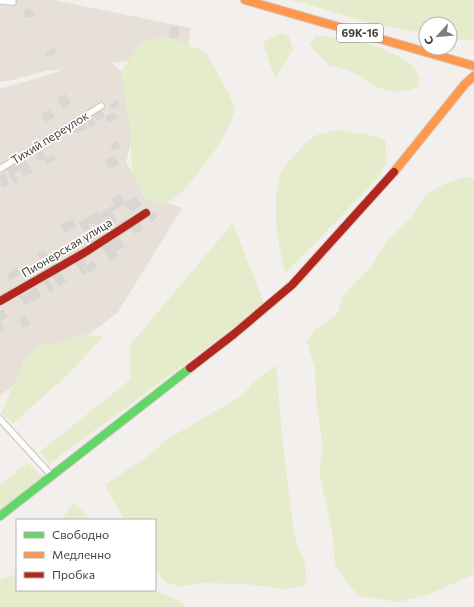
<svg xmlns="http://www.w3.org/2000/svg" width="474" height="607" viewBox="0 0 474 607" font-family="Commissioner,sans-serif">
<style>
.residential{fill:#e6e0d9}
.green{fill:#e5eccb}
.building{fill:#dad6d3;stroke:#dad6d2}
.lines{fill:none;stroke-linecap:round;stroke-linejoin:round}
.street-casing{stroke:#d0cdc9;stroke-width:8}
.fast-casing{stroke:#d3ccc4;stroke-width:10}
.slow-casing{stroke:#d3ccc4;stroke-width:10}
.jam-casing{stroke:#d3ccc4;stroke-width:10}
.street{stroke:#fdfdfc;stroke-width:5.5}
.fast{stroke:#63d668;stroke-width:8}
.slow{stroke:#ff974d;stroke-width:8}
.jam{stroke:#b3261e;stroke-width:8}
.labels{text-anchor:middle;stroke-width:3.5;stroke-linejoin:round;paint-order:stroke}
.shield{fill:#fff;stroke:#807973;stroke-width:1}
.shield-label{font-size:11px;font-weight:bold;fill:#493f37}
.street-label{font-size:12px;fill:#493f37;stroke:#fff}
</style>
<rect width="100%" height="100%" fill="#f2efec"/>
<path class="residential" d="M0,0H54L191,28L187,53L111,63L121,71L135,123L126,163L147,195L182,208L118,312L98,328L0,395V89L58,72L62,69L45,71L8,81L0,82Z"/>
<path class="green" d="M293,0H474V40L450,39V24H426V34L370,23Z
M280,33L289,37L293,49L275,79L263,43Z
M166,36L206,52C211,62 233,99 234,107C236,127 191,186 175,198C171,201 165,203 161,205L146,200L132,173L130,129L121,71L142,41Z
M316,36C347,37 382,45 408,62C413,65 417,72 420,77L418,87C375,104 365,68 330,66L309,45Z
M340,130L375,136L385,140L387,161L378,178L286,273C277,243 271,207 280,176C282,168 290,160 296,154C311,136 316,133 340,130Z
M465,177L474,179V574L430,594L399,602L359,596L345,581L335,563L332,531L319,472L323,446L317,410L315,368L307,342L315,330L338,313L343,296L371,267L388,240L412,216L427,194L448,182Z
M233,223L264,304L196,356L49,464L40,452L131,379L130,345Z
M81,334L103,337L68,374L13,424L1,413L24,360L39,344H57Z
M276,365L282,435L294,535L305,564L307,585L286,589L246,584L199,583L180,587L166,582L155,570V520H124L105,485L151,454L168,439L243,395L253,382Z
M27,463L43,476L0,510V485Z
M73,503L87,515L89,520H61Z
M15,575H17V590H145C157,591 177,597 185,607H0V580Z"/>
<path class="building" d="M30,8L34,16L26,17L23,11Z
M171,27L179,28L177,38L169,37Z
M54,48L57,52L47,57L45,53Z
M65,94L70,103L63,107L58,98Z
M117,100L119,105L111,109L109,105Z
M100,109L104,117L97,121L93,113Z
M49,110L54,117L46,122L42,114Z
M114,113L117,118L108,122L106,117Z
M90,115L95,124L90,127L85,118Z
M83,121L87,128L76,134L72,127Z
M117,142L120,147L113,150L111,145Z
M42,151L46,158L39,161L35,154Z
M53,155L55,159L47,164L44,160Z
M114,156L119,164L111,168L110,166L108,167L105,161Z
M24,158L32,172L24,176L17,162Z
M16,163L20,170L13,173L18,182L15,184L6,168Z
M4,174L9,184L2,187L0,176Z
M120,194L125,203L112,211L110,207L115,205L112,199Z
M136,196L141,205L131,211L125,203Z
M109,208L117,221L107,227L99,214Z
M97,212L103,221L96,225L94,221L88,225L90,228L84,231L79,223Z
M154,212L158,216L152,222L148,217Z
M72,220L76,227L65,233L61,225Z
M140,223L143,229L135,234L131,227Z
M119,238L124,247L115,251L118,256L110,261L102,247Z
M44,250L47,256L41,260L38,254Z
M79,259L81,262L84,260L86,264L82,266L86,272L83,274L75,262Z
M93,261L97,267L89,273L85,266Z
M16,268L20,274L10,280L7,275Z
M60,273L66,281L59,286L53,277Z
M47,279L54,290L50,292L44,282Z
M36,288L41,296L25,305L20,297Z
M3,310L7,317L0,322L4,328L0,331V312Z
M25,316L30,324L24,328L19,319Z"/>
<g class="lines">
<defs>
<path id="street" d="M0,1L13,2
M0,169L101,106
M0,419L51,475"/>
<path id="fast" d="M0,516L190,368"/>
<path id="slow" d="M245,0L474,66
M394,172L465,84L474,76"/>
<path id="jam" d="M0,301L84,253L146,213
M190,368L234,334L292,285L394,172"/>
</defs>
<use href="#street" class="street-casing"/>
<use href="#fast" class="fast-casing"/>
<use href="#slow" class="slow-casing"/>
<use href="#jam" class="jam-casing"/>
<use href="#street" class="street"/>
<use href="#fast" class="fast"/>
<use href="#slow" class="slow"/>
<use href="#jam" class="jam"/>
</g>
<g class="labels">
<rect class="shield" x="337" y="24" width="46" height="18" rx="3"/>
<g class="shield-label">
<text x="360" y="37">69К-16</text>
</g>
<g class="street-label">
<text transform="translate(50 138) rotate(-32)" y="4">Тихий переулок</text>
<text transform="translate(67 248) rotate(-31)" y="4">Пионерская улица</text>
</g>
</g>
<rect x="16" y="519" width="140" height="72" fill="#ffffff" stroke="#b6b2af"/>
<rect x="24" y="532" width="20" height="6" fill="#63d668" stroke="#b6b2af"/>
<text x="52" y="539" font-size="12" fill="#493f37">Свободно</text>
<rect x="24" y="552" width="20" height="6" fill="#ff974d" stroke="#b6b2af"/>
<text x="52" y="559" font-size="12" fill="#493f37">Медленно</text>
<rect x="24" y="572" width="20" height="6" fill="#b3261e" stroke="#b6b2af"/>
<text x="52" y="579" font-size="12" fill="#493f37">Пробка</text>
<g transform="translate(438 36) rotate(243)"><circle r="19" fill="#ffffff" stroke="#b6b2af"/>
<path d="M0-3L7 15L0 10L-7 15Z" fill="#847d76"/>
<text y="-6" font-size="11" font-weight="bold" text-anchor="middle" fill="#493f37">С</text>
</g>
</svg>
